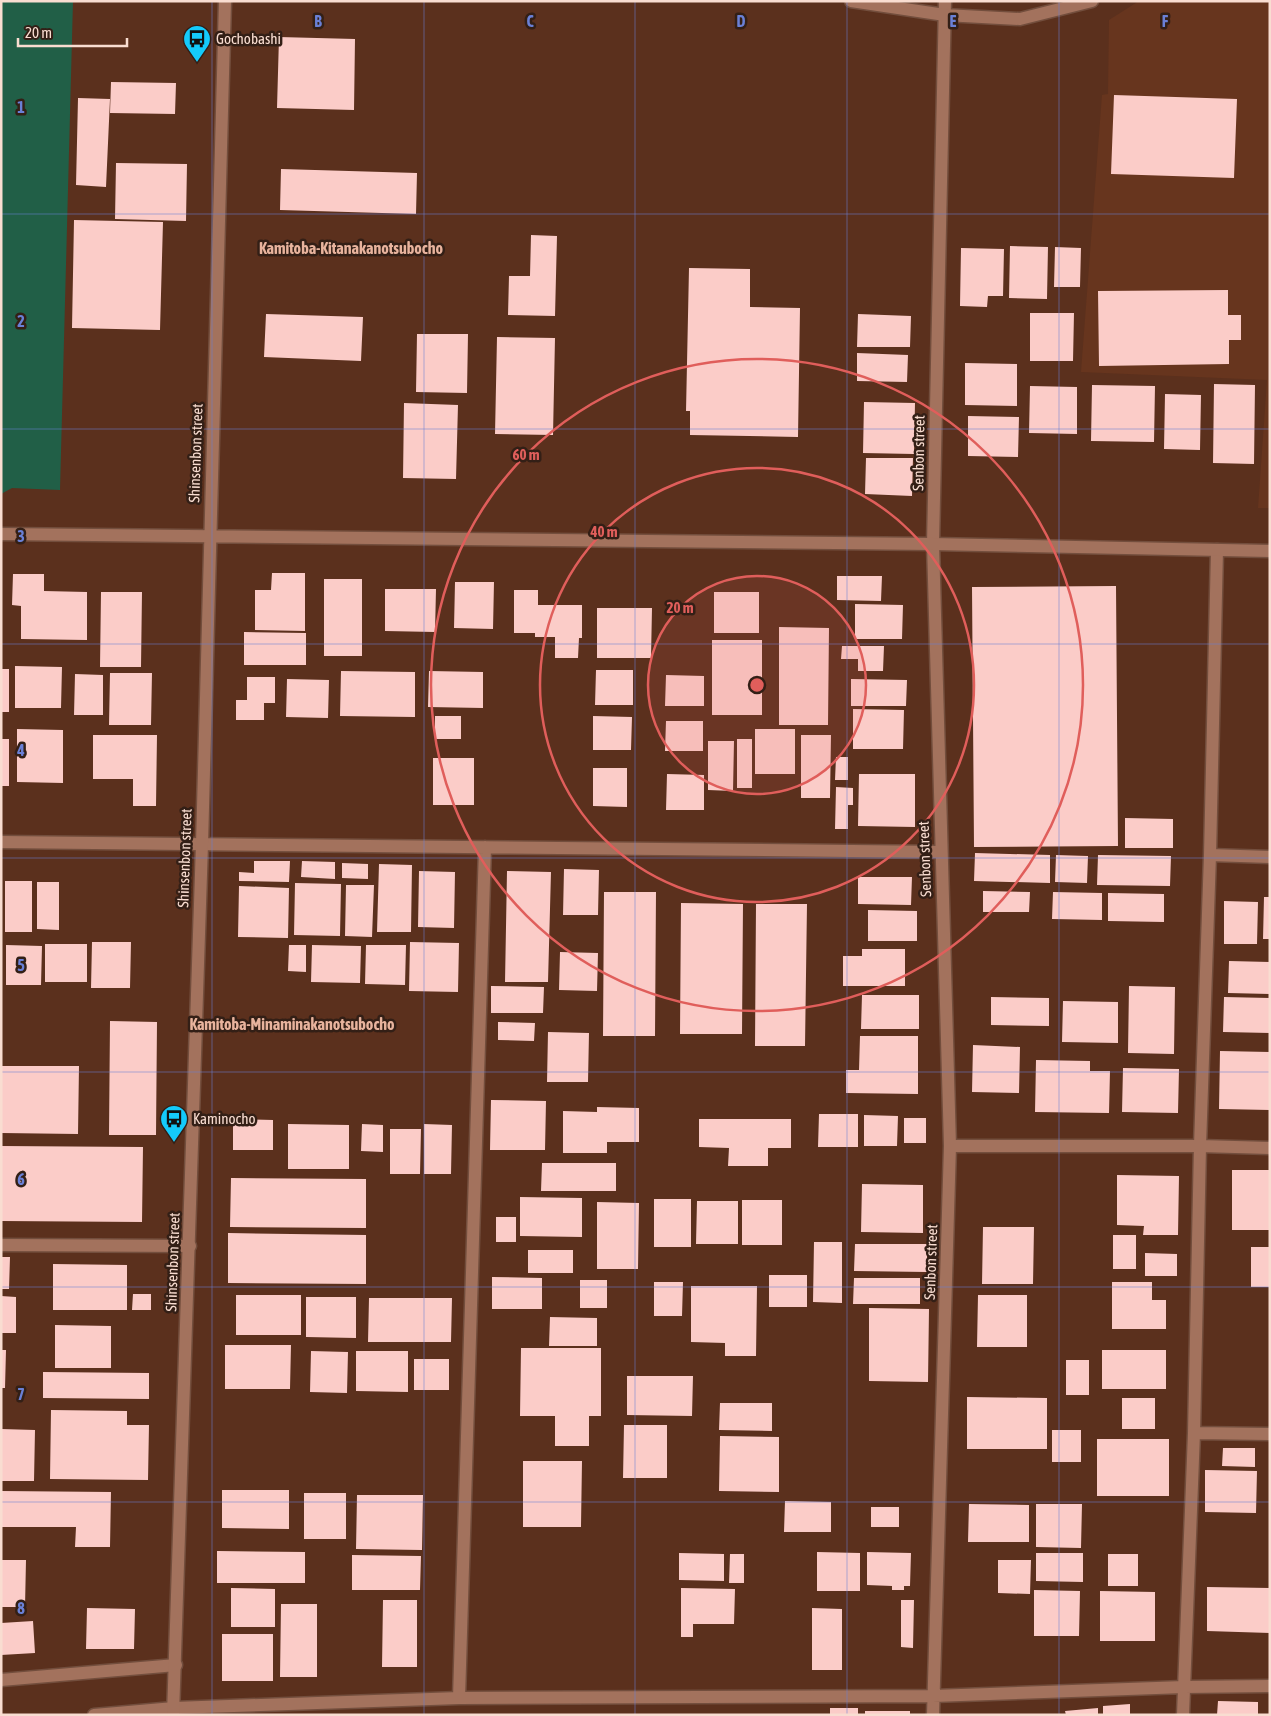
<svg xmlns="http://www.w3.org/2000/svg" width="1271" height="1716" viewBox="0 0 1271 1716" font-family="'Asap Condensed',sans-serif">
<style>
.built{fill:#67351e}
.green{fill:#215f47}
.building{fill:#fbccc8}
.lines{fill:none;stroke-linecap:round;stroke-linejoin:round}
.street-casing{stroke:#734e3d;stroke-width:15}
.secondary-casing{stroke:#734e3d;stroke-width:15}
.street{stroke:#a3725d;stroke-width:12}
.secondary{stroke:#a3725d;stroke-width:12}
.grid{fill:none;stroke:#6a80d6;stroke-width:1;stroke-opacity:0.55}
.ring{fill:none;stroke:#e05e5b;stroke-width:2.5}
.labels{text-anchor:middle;stroke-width:5;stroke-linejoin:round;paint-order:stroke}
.poi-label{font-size:15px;fill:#f9ddd1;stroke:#331f16;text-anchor:start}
.street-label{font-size:15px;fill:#f9ddd1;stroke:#331f16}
.neighbourhood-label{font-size:16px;font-weight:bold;fill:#e8b39d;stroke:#331f16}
.grid-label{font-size:16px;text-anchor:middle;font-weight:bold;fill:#6a80d6;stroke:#331f16;stroke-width:5;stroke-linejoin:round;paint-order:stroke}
.centre{fill:#e05e5b;stroke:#331f16;stroke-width:2.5}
.ring-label{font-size:15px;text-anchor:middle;font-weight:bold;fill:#e05e5b;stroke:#331f16;stroke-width:5;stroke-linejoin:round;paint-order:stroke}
</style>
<rect width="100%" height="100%" fill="#5b301d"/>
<path class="built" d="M1139,1H1270V508H1258L1267,380L1081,372L1102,95L1108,94L1109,20Z"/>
<path class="green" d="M1,1H73L60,490L12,488L1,494Z"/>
<path class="building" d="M279,37L355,39L354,110L277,108Z
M111,82L176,83L175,114L110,113Z
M1114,95L1237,99L1234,178L1111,174Z
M78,98L110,99L106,187L76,185Z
M116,163L187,164L186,221L115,219Z
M281,169L417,173L416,214L280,210Z
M74,220L163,222L160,330L72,328Z
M531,235L557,236L555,316L508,315L509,276H530Z
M1010,246L1048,247L1047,299L1009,298Z
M1055,247L1081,248L1080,287H1054Z
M961,248L1004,249L1003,296H988L987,307L960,306Z
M689,268L750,269V307L800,308L798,437L690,435V411H686Z
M1228,290V315H1241V340H1229V364L1099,366L1098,291Z
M1030,313H1074L1073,361H1030Z
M266,314L363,317L361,361L264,357Z
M858,314L911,316L910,347H857Z
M417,334H468L467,393L416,392Z
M497,337L555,338L553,435L495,434Z
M857,353L908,355L907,382L857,381Z
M965,363L1017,364V406L965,405Z
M1214,384L1255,385L1254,464L1213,463Z
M1092,385L1155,386L1154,442L1091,441Z
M1030,386L1077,387V434L1029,433Z
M1165,394L1201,395L1200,450L1164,449Z
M864,402L915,403L914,454L863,453Z
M404,403L458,405L456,479L403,478Z
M968,416L1019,417L1018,457L968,456Z
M866,458H913L912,496L865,494Z
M272,573H305V631L255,630V590H271Z
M13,574H44V591L87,592V640L21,639V606L12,605Z
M837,576H882L881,601L837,600Z
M324,579H362V656H324Z
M455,582H494L493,629L454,628Z
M1116,586L1118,846L974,847L972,587Z
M385,589H436L435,632L385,631Z
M514,590H538V605H582V638H579L578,658H555V637H535V633H514Z
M101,592H142L141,667H100Z
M714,592H759V633H714Z
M855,604L903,605L902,639H855Z
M597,608H652L651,658H597Z
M779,627L829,628L828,725H779Z
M244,632L306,633V665H244Z
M712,640H762V715H712Z
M842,646H884L883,671H858V659H841Z
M15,666L62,667L61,708H15Z
M1,669H9V712H1Z
M596,670H633V705H595Z
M341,671L415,672V717L340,716Z
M429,671L483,672V708L428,707Z
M110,673H152L151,725H109Z
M75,674L103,675V715H74Z
M666,675L704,676V706H665Z
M247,677H275V703H264V720H236V700H247Z
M287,679L329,680L328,718L286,717Z
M851,679L907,680L906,706H851Z
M853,709L904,710L903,749H853Z
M435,716H461V739H435Z
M593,716L632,717L631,750H593Z
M666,721H703V751H665Z
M17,729L63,730V783L17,782Z
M755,729H795V774H755Z
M93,735H157L156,806H133V779H93Z
M801,735H831L830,798H801Z
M1,739H9V786H1Z
M737,739H752V788H737Z
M708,741H734L733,791L708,790Z
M836,757H848V780H835Z
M433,758H474V805H433Z
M593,768H627V807L593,806Z
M667,774L704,775V810H666Z
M859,774H915V827L858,826Z
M836,787L853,788V805H848V829H835Z
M1125,818L1173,819V848H1125Z
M975,853L1050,855V883L974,881Z
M1056,855L1088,856L1087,883L1055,882Z
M1098,855L1171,856L1170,886L1097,885Z
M254,861H290L289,882L239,881V872L254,873Z
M302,861L335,862V879L301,877Z
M342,863L368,864V879L342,878Z
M379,864L412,865L411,932H377Z
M564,869L599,870L598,915H563Z
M419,871L455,872L454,928L418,927Z
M507,871L551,872L548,982H505Z
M858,877H912L911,905L858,904Z
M5,881H32V932H5Z
M37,882H59V930L37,929Z
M295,883L341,884L340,936L294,935Z
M346,885H374L372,937L345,936Z
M239,886L289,888L288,938L238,937Z
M983,891L1030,892L1029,912H983Z
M604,892H656L655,1036H603Z
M1053,892L1102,893V920L1052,919Z
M1108,893L1164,894V922L1108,921Z
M1264,897H1270V939H1263Z
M1224,901L1258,902L1257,944H1224Z
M681,903L743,904L742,1034H680Z
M756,904H807L805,1046H755Z
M868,910L917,911V941H868Z
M92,942H131L130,988H91Z
M410,942L459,943L458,992L409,991Z
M45,944H87V982H45Z
M6,945L42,946L41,985H6Z
M289,945H306V972L288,971Z
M312,945L361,946L360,983L311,982Z
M366,945H406L405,985L365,984Z
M862,949H905V986H843V956H862Z
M560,952L598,953L597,991L559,990Z
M1229,961L1270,962V994L1228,993Z
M491,986L544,987L543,1013H491Z
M1129,986L1175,987L1174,1054L1128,1053Z
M862,995H919V1029H861Z
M991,997L1049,998V1026L991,1025Z
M1224,997L1270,998V1033L1223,1032Z
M1063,1001L1118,1002V1043L1062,1042Z
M110,1021L157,1022L156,1135H109Z
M498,1022L535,1023L534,1041L498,1040Z
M548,1032L589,1033L588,1082H547Z
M860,1036H918V1094L846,1093V1070H859Z
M973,1045L1020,1047L1019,1093L972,1092Z
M1220,1051L1270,1052V1110L1219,1109Z
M1036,1060L1090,1061V1071H1110L1109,1113L1035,1112Z
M1,1066H79L78,1134L1,1133Z
M1123,1068L1179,1069L1178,1113L1122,1112Z
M491,1100L546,1101L545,1150H490Z
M597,1107L639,1108V1142H607V1153H563V1111L597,1112Z
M819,1114H858V1147H818Z
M864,1115L898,1116L897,1146H864Z
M904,1118H926V1143H904Z
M233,1119L273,1120V1150H233Z
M699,1119H791V1148H768V1166H728L729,1148L699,1147Z
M288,1124L349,1125V1169H288Z
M362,1124L383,1125V1152L361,1151Z
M424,1124L452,1125L451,1174H424Z
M390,1129H421L420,1174H390Z
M1,1146L143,1147L142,1222L1,1221Z
M542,1163H616V1191H541Z
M1232,1170H1270V1230H1232Z
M1117,1175L1179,1176L1178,1235H1143L1144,1226L1117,1225Z
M231,1178L366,1179V1228L230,1227Z
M862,1184L923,1185V1233L861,1232Z
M520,1197L582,1198V1237L520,1236Z
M654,1199H691V1247H654Z
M742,1200H782V1245H742Z
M697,1201H738V1244H696Z
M597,1202L639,1203L638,1269H597Z
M496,1217H516V1242H496Z
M983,1227H1034L1033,1284H982Z
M228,1233L366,1235V1284L228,1283Z
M1113,1235H1136V1269H1113Z
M814,1242H842V1303L813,1302Z
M855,1244H927V1272L854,1271Z
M1251,1247H1270V1287H1251Z
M528,1250H573V1273H528Z
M1145,1253L1177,1254V1276H1145Z
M1,1257H10L9,1289H1Z
M53,1264L127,1265V1310H53Z
M769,1275H807V1307H769Z
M492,1277L542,1278V1309H492Z
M854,1278H920V1304H853Z
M580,1280H607V1308H580Z
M654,1282H683L682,1316H654Z
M1112,1282H1152V1300H1166V1329H1112Z
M691,1286H757L756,1356H725V1343L691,1342Z
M133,1294H151V1310H132Z
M236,1295H301V1335H236Z
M978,1295H1027V1347H977Z
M1,1296L16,1297V1333H1Z
M306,1297H356V1338L306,1337Z
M369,1298H452L451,1342H368Z
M869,1308L929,1309L928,1382L869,1381Z
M550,1317L597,1318V1346H549Z
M55,1325L111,1326V1368H55Z
M225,1345H291L290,1389H225Z
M521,1348H601V1416H589V1446H555V1416H520Z
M1,1350H6L5,1388H1Z
M1102,1350H1166V1389H1102Z
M311,1351L348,1352L347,1393L310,1392Z
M356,1351H408V1392L356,1391Z
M414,1359H449V1390H414Z
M1066,1360H1089V1395H1066Z
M43,1372L149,1373V1399L43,1398Z
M627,1376H693L692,1416L627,1415Z
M967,1397L1047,1398V1449H967Z
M1122,1398H1155V1429H1122Z
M720,1403H772V1431L719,1430Z
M51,1410L127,1411V1425H149L148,1480L50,1479Z
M624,1425H667V1478H623Z
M1,1429L35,1430L34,1481H1Z
M1052,1430H1081V1462H1052Z
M720,1436L779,1437V1492L719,1491Z
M1097,1439H1169V1496H1097Z
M1223,1448H1255V1467L1222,1466Z
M523,1461H582L581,1527H523Z
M1205,1470L1257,1471L1256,1513L1205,1512Z
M222,1490H289V1529L222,1528Z
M1,1491L111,1492L110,1547H75L76,1527H1Z
M304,1493H346V1539H304Z
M357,1495H423L422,1550L356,1549Z
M785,1501L831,1502V1532H784Z
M969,1504L1029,1505V1542H968Z
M1036,1504H1082L1081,1548L1036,1547Z
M871,1507H899V1527H871Z
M217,1551L305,1552V1583H217Z
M817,1552L860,1553V1591H817Z
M867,1552L911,1553L910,1586H904V1590H892V1586L867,1585Z
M679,1553L724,1554V1581L679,1580Z
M1036,1553H1083V1582L1036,1581Z
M730,1554H744V1583H729Z
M1108,1554H1138V1586H1108Z
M352,1555L421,1556L420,1590H352Z
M1,1560H26L25,1607H1Z
M998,1560H1031L1030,1594L998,1593Z
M1207,1587L1270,1588V1633L1207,1631Z
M231,1588L275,1589V1627H231Z
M681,1588L735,1589L734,1624H693V1637H681Z
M1034,1590L1080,1591L1079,1636H1034Z
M1100,1591L1155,1592V1641H1100Z
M383,1600H417V1667H382Z
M901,1600H914L913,1648L901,1647Z
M281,1604H317V1677H280Z
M87,1608L135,1609L134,1649H86Z
M812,1608L842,1609V1670H812Z
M33,1621L35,1653L1,1655V1623Z
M222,1634H273V1681H222Z
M1218,1701L1258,1702V1715H1217Z
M1130,1704V1715H1103V1706Z
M830,1708H858V1715H830Z
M1098,1708V1715H1066L1065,1711Z
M865,1711H910V1715H865Z"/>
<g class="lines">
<defs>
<path id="street" d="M945,15L1020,19L1092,1
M1,842L941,852
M1210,855L1270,857
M950,1146H1200L1270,1148
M1,1245L190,1246
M1194,1433L1270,1434
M1,1680L176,1665
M459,1698L485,847
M94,1715L174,1708L459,1698L933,1696L1184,1687L1270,1686
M933,1715L950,1146L933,544L945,1
M1183,1715L1194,1433L1200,1146L1210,855L1217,550"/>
<path id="secondary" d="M851,1L945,15
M1,534L933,544L1270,551
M173,1715L202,844L225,1"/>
</defs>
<use href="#street" class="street-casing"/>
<use href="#secondary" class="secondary-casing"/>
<use href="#street" class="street"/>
<use href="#secondary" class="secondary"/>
</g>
<path class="grid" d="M212,1V1715M424,1V1715M635,1V1715M847,1V1715M1059,1V1715M1,214H1270M1,429H1270M1,644H1270M1,858H1270M1,1072H1270M1,1287H1270M1,1502H1270"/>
<circle cx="757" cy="685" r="109" fill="#e05e5b" fill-opacity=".12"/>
<g class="ring">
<circle cx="757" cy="685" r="109"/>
<circle cx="757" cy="685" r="217"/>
<circle cx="757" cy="685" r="326"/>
</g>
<defs>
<symbol id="bus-pin" viewBox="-11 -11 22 30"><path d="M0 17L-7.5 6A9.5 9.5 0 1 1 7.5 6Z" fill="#14cafb" stroke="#331f16"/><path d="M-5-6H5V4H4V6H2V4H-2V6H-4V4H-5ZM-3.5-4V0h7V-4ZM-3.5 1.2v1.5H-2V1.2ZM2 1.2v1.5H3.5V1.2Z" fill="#111"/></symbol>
</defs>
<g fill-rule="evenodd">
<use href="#bus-pin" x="181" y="23" width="32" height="43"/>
<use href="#bus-pin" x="158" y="1103" width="32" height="43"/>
</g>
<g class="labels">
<g class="poi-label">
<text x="216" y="44">Gochobashi</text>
<text x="193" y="1124">Kaminocho</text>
</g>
<g class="street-label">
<text transform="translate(196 453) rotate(-88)" y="5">Shinsenbon street</text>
<text transform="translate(919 453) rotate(-89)" y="5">Senbon street</text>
<text transform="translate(185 858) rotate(-88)" y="5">Shinsenbon street</text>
<text transform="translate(925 859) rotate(-92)" y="5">Senbon street</text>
<text transform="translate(173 1262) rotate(-88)" y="5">Shinsenbon street</text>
<text transform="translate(931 1262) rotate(-88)" y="5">Senbon street</text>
</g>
<g class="neighbourhood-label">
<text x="351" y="254">Kamitoba-Kitanakanotsubocho</text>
<text x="292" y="1030">Kamitoba-Minaminakanotsubocho</text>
</g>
</g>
<g class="grid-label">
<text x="318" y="27">B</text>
<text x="530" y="27">C</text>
<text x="741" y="27">D</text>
<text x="953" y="27">E</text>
<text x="1165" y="27">F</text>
<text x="21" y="113">1</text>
<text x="21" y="327">2</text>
<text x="21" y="542">3</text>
<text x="21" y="756">4</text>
<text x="21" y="971">5</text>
<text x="21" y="1185">6</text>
<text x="21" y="1400">7</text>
<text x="21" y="1614">8</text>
</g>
<circle cx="757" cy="685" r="8" class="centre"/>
<g class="ring-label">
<text x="526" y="460">60 m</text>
<text x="604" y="537">40 m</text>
<text x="680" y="613">20 m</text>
</g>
<rect width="1271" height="1716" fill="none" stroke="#f9ddd1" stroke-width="5"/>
<path d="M18 38v8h109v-8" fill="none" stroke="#f9ddd1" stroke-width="2.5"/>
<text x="25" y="38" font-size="15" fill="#f9ddd1" stroke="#331f16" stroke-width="4" paint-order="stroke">20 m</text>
</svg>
